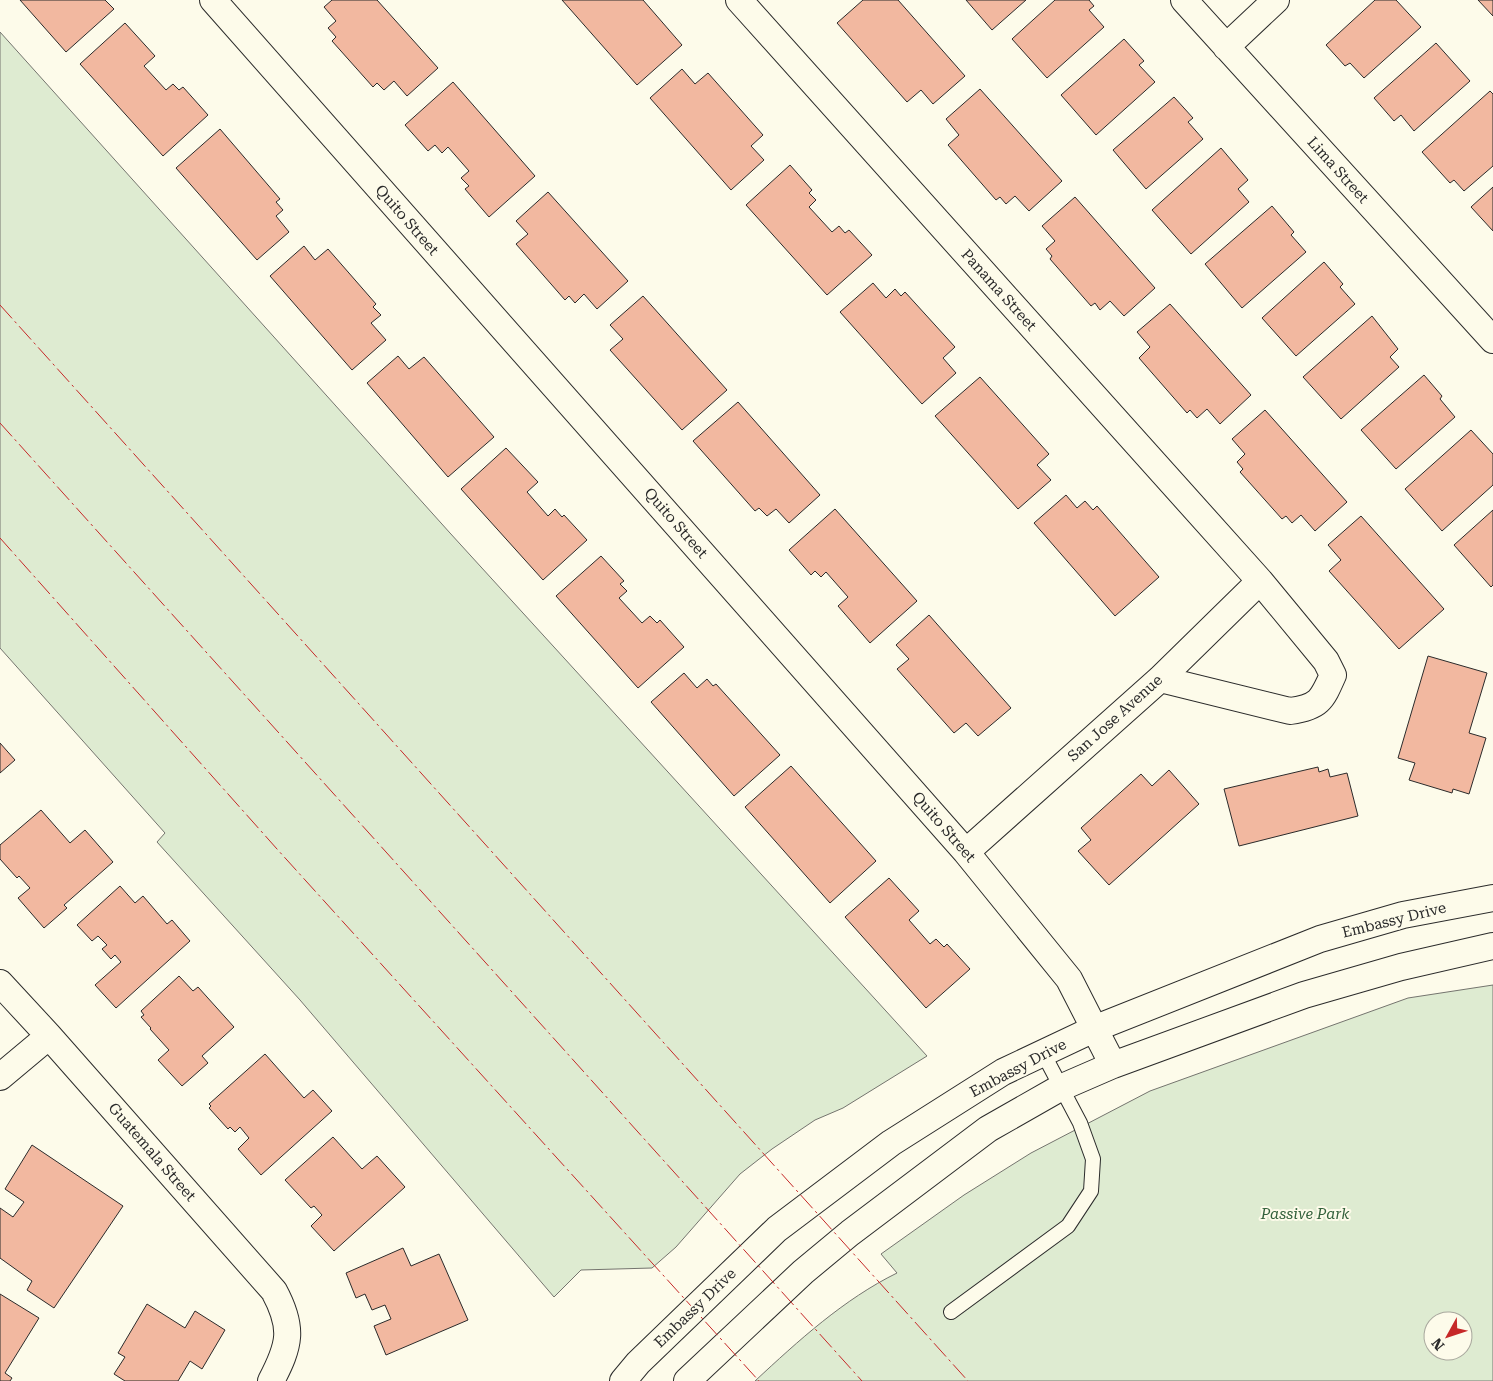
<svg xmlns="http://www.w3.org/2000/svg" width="1493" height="1381" viewBox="0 0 1493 1381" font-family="'Roboto Serif',serif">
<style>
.green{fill:#deebd1;stroke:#74746e;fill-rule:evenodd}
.building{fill:#f2b8a0;stroke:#2b2b2b}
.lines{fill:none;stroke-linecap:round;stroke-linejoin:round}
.service-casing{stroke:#2b2b2b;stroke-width:16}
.minor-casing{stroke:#2b2b2b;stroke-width:28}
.service{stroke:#fdfbea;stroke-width:14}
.minor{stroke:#fdfbea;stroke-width:26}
.power{stroke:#c62828;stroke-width:1;stroke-dasharray:18 4 2.5 4;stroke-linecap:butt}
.labels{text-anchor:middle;stroke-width:4;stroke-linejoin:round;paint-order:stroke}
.street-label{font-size:15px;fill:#2b2b2b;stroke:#fdfbea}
.park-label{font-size:15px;font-style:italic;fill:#34623c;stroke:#fdfbea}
</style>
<rect width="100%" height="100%" fill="#fdfbea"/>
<path class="green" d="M0,32L450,533L927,1056L843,1108L815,1120L772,1149L740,1174L676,1247L652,1268L581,1270L554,1297L300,1000L157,842L165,833L0,648Z
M1493,985V1381H755C798,1341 844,1299 897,1273L881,1254L964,1195L1031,1153L1150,1091L1408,998ZM1433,1321H1463V1351H1433Z"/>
<path class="building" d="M20,0H105L114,9L66,52Z
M332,0H377L438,68L407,96L394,81L384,90L377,83L373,87L332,41L336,37L328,28L336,21L324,7Z
M562,0H643L682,45L637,85Z
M863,0H898L965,76L933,104L921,90L907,102L837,23Z
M966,0H1026L992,30Z
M1055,0H1089L1094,6L1089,10L1104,27L1047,78L1012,39Z
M1375,0H1396L1421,27L1364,78L1350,63L1345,66L1326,45Z
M1478,0H1493V16Z
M125,23L155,56L144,66L166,90L173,84L179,90L183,87L208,115L163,156L80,64Z
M1124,39L1144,61L1139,65L1155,82L1096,135L1061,95Z
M1436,43L1470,81L1414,131L1401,115L1394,121L1374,98Z
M682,69L695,84L708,73L763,135L751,146L764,160L731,190L650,98Z
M453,82L535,176L489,217L465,189L469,186L461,178L469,171L448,147L442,153L435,145L428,151L405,125Z
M980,89L1062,181L1029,211L1015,196L1006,204L1000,197L996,200L948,145L959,135L946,119Z
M1490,91L1493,94V166L1464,191L1454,180L1450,183L1422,152Z
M1174,97L1193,118L1188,122L1203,139L1146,189L1113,150Z
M220,129L280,199L276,202L283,210L276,216L289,232L257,260L176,168Z
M1221,148L1248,180L1238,189L1249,202L1191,254L1152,210Z
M790,165L812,190L809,193L816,200L809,207L832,232L839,226L845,233L849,230L872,255L827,295L746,205Z
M1493,187V231L1471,207Z
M548,192L628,281L597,309L584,294L575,303L569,296L565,300L516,244L528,234L516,221Z
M1075,197L1155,288L1124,316L1110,301L1100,310L1095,303L1091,306L1050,259L1052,256L1046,249L1055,241L1042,226Z
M1272,206L1294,232L1291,235L1306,252L1242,308L1205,264Z
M304,246L315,260L328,249L376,304L373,307L381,315L371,323L386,340L352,370L270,276Z
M1324,262L1343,284L1340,287L1355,304L1296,356L1262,318Z
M873,283L886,298L895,289L901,296L905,292L955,347L943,358L956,373L922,404L840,312Z
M643,296L727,390L682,430L610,350L623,339L610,325Z
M1170,304L1251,395L1220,424L1207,409L1197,418L1190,410L1187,413L1139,358L1150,347L1137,332Z
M1372,316L1398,349L1390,357L1399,367L1341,419L1303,377Z
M398,356L409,369L424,357L494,437L448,477L367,383Z
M1424,375L1442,396L1440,399L1455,417L1396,469L1361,430Z
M980,377L1049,454L1037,465L1051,480L1018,509L935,416Z
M738,402L820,495L789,523L776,509L767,516L759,508L755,511L693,441Z
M1265,410L1347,502L1315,531L1301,515L1292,523L1286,516L1282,519L1240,472L1243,469L1237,462L1245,454L1232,439Z
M1471,430L1493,454V485L1442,531L1405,489Z
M506,448L538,482L527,492L548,516L555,509L562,517L564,515L587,540L543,580L461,489Z
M1066,495L1077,508L1085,501L1093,510L1097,506L1159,577L1115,616L1034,523Z
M835,509L917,601L870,643L838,606L848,597L826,572L821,577L815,571L811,575L789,550Z
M1493,510V585L1491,587L1454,545Z
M1361,516L1444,609L1399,649L1329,571L1341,560L1328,545Z
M601,556L624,581L620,584L627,591L619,598L642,623L650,616L657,623L660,620L684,647L638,688L556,596Z
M929,615L1011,708L978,736L966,723L954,733L897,669L909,659L896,645Z
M1428,656L1487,673L1469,733L1486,738L1469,794L1453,789L1452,793L1409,780L1415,763L1398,758Z
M684,673L697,688L707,679L713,686L716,684L780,755L734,796L651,702Z
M0,743L15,760L0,773Z
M791,766L876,861L830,903L745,807Z
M1318,767L1319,772L1328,769L1330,777L1347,773L1358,816L1239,846L1224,789Z
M1169,770L1199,804L1109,885L1078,851L1091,840L1081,828L1141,774L1152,786Z
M41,810L70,843L85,830L113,862L64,905L67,908L44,928L18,898L30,888L19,876L17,878L0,859V845Z
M889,878L919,911L909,920L930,944L936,939L944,947L947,944L970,969L926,1008L845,917Z
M120,886L135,903L143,896L167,924L172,920L190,941L116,1008L95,985L121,962L115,955L111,959L102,949L107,945L98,936L92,941L77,925Z
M179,976L193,991L198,987L234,1027L202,1056L208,1063L182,1086L158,1060L169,1050L150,1029L151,1028L141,1017L144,1015L141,1011Z
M265,1054L304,1098L313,1090L332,1111L261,1175L238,1149L249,1138L240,1127L235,1132L230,1127L228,1129L209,1108L211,1106L209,1104Z
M333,1137L362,1169L377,1156L405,1187L334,1251L311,1226L322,1215L314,1206L311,1208L285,1180Z
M32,1145L123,1206L54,1308L27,1290L32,1281L0,1258V1208L13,1217L24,1202L5,1189Z
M403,1248L411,1266L439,1254L468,1320L386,1355L374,1326L391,1319L385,1305L372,1310L365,1294L356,1298L346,1273Z
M0,1294L39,1318L5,1373L12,1378L10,1381H0Z
M147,1304L185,1328L195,1311L225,1330L202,1369L190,1361L178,1381H125L114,1374L125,1357L118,1353Z"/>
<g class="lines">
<defs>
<path id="service" d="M951,1312L1068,1226L1091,1191L1093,1159L1080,1123L1043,1053"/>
<path id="minor" d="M213,0L966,852L1069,979L1113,1065
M739,0L1260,581L1326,661L1333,675C1322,700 1319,707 1290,711L1160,679
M1184,0L1493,340
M1226,47L1276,0
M966,852L1160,679L1260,581
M0,983L49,1036L274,1291C294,1328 290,1345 271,1381
M0,1077L49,1036
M623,1381L638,1363L777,1229L891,1143L1003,1072L1096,1028L1320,939L1403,915L1493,898
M687,1381L803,1272L850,1233L988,1129L1060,1088L1113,1065L1304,995L1401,967L1493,946"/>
</defs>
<use href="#service" class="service-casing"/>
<use href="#minor" class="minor-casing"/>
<use href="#service" class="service"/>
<use href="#minor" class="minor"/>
<path class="power" d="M0,305L968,1381
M0,423L862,1381
M0,538L277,849L759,1381"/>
</g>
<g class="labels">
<g class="street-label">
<text transform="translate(1338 170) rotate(48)" y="5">Lima Street</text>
<text transform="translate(407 220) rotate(49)" y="5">Quito Street</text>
<text transform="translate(999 290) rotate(48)" y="5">Panama Street</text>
<text transform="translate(676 523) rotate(49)" y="5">Quito Street</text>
<text transform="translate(1115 718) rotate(-42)" y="5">San Jose Avenue</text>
<text transform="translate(944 827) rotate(49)" y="5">Quito Street</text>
<text transform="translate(1394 920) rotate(-14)" y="5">Embassy Drive</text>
<text transform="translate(1018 1068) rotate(-28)" y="5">Embassy Drive</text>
<text transform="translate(152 1152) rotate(49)" y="5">Guatemala Street</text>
<text transform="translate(695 1308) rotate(-44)" y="5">Embassy Drive</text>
</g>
<g class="park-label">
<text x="1305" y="1219">Passive Park</text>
</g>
</g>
<g transform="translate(1448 1336) rotate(230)"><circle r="24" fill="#fdfbea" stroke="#a9a89e"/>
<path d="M0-4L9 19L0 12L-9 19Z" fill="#c62828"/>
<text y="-8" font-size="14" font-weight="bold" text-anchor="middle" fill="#2b2b2b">N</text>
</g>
</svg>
